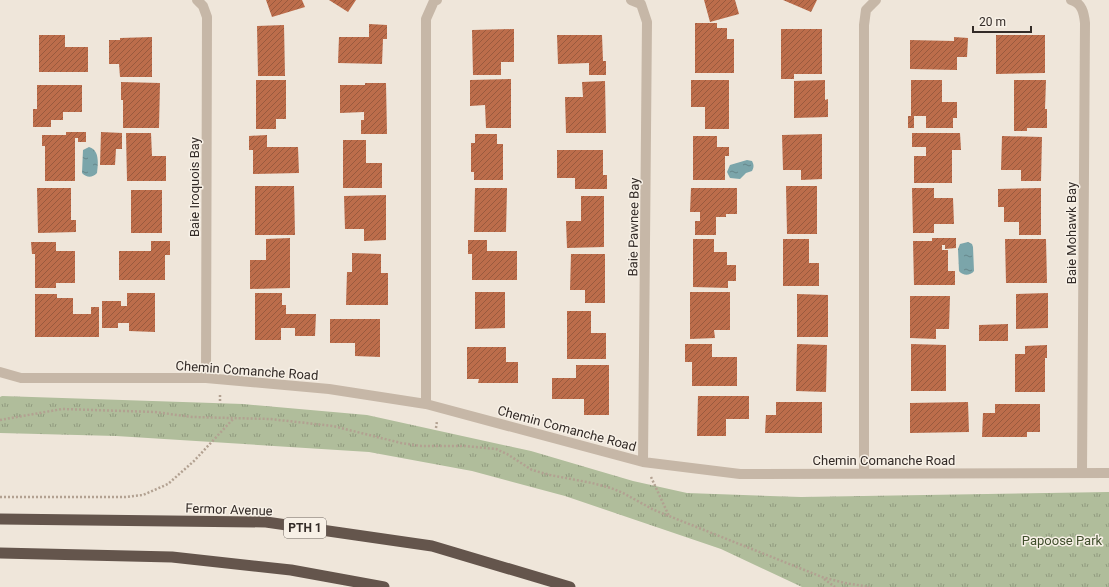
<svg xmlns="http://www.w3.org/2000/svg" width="1109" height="587" viewBox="0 0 1109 587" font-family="Roboto,sans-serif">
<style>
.park{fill:url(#park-tufts)}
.water{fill:url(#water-ripples)}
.building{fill:url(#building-hatch)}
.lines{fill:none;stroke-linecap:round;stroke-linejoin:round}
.path{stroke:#b2a191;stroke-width:2.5;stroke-dasharray:2 2;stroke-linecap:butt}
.minor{stroke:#c6b7a7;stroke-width:10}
.trunk{stroke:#64554c;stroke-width:11}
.labels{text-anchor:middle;stroke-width:3;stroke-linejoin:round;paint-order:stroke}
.shield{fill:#f7f0e6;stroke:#6e6660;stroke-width:1}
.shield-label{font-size:12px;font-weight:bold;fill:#332b27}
.street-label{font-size:13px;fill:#332b27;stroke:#f7f0e6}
.park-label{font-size:13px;fill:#414f2d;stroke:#f7f0e6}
</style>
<defs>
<pattern id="park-tufts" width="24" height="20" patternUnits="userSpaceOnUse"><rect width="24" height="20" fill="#b0bd9b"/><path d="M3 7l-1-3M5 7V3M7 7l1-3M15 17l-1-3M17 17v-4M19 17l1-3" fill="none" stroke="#909a7e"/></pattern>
<pattern id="water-ripples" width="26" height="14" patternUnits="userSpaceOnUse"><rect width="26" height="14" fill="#7ba5aa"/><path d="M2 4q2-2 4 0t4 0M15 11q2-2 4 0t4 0" fill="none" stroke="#65878a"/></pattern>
<pattern id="building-hatch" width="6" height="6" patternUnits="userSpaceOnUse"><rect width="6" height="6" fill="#bc6d4b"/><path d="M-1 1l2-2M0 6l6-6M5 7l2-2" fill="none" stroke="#995a3e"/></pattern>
</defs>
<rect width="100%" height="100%" fill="#efe6da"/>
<path class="park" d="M2,396L243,404L367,415L531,451L633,481L687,493L801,497L1109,492V587H802L721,549L565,496L472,471L369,452L116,436L0,433V397Z"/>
<path class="water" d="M89,147C100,150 98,164 97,173C92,178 87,178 82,173L83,150Z
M747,160L752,161C754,165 754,167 752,171L746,173L740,179L730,178L727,172L730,165Z
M968,242L972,244L973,247L974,271C970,276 963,276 959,271L958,249L960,244Z"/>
<path class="building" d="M266,0H302L305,7L272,17Z
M329,0H356L348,12Z
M704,0H735L739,14L710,22Z
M783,0H817L811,12Z
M695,23H717V28H727V39H734V73H695Z
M369,24L387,25V39H383L382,64L338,63L339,37H369Z
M284,25L285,76H258L257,26Z
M514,29V62H501V75H473L472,30Z
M781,29H822V74H794V79H781Z
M39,35H65V47H88V72H39Z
M557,35H602L603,61H606V75H589V63L558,64Z
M996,35H1045V73L996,74Z
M152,37V77H120L119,64H109V40H120V38Z
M954,37L968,38L967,57H957V70L910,69V40L954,41Z
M511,79V128H486L485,105L470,106V80Z
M256,80H286V119H276V129H256Z
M691,80H729V129H705V107H691Z
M825,80V100L828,99V117L794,118V81Z
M911,80H942V102H957V118H953V128H926V116H914V128H908V116H911Z
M1014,80H1046L1045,109H1047V128H1027V131H1014Z
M605,81L606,133H566L565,97H583L582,82Z
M121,82L160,83L159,128H123V100H121Z
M365,83H386L387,134H361V120H364V112L340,113V85H365Z
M37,85H82V112H63V120H51V127H33V109H37Z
M66,132H86V142H78V138H75V181H45V146H42V135H66Z
M101,132L122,133V149H116L115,165H100Z
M126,133H151L152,156H166V181H127Z
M912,133H960L961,150H952V183H914V156H926V147H912Z
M475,134H497V144H503V180H474V172H471V143H475Z
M822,134V179L801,180V170H783L782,135Z
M267,135V147H298L299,173L253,174V150H249V136Z
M693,136H717V147H729V156H725V180H693Z
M1002,136L1042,137L1041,181H1021V170H1001Z
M343,140H366V163H382V188H343Z
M557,150H603V175H607V189H575V178H557Z
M255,186H294L295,235H255Z
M786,186H817V234H787Z
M37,188H71V220H76V232L38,233Z
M475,188H507L506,232H474Z
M691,188H737V214H726V217H716V235H695V221H700V212H690Z
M912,188H934V198H953L954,224H934V233H913Z
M1041,188V235H1019V222H1004V207H998V189Z
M131,190H162V233H131Z
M386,195V240L364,241V229H345L344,196Z
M581,196H604V247L567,248L566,221H581Z
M290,238V288L250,289V260H266V239Z
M932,238H956V248L945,249V245H942V250H948V271H955V285H914L913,241H932Z
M693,239H714V252H727V265H736V281H728V288L693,287Z
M783,239H809V263H819V286H783Z
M1005,239H1046L1047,283H1006Z
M468,240H487V251H517V280H472V254H468Z
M151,241H170V255H165V280H119V251H151Z
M31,242H56V251H75V283H56V288H35V254H32Z
M352,253L381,254V273H388V305H346L347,272H352Z
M571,254H605V303H585V290H570Z
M475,292H505V328L475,329Z
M690,292H730V330H714L715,338L690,339Z
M127,293H155V332L129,331V323H118V328H102V301H121V306H127Z
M255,293H282V305H286V314H316L315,336H295V328H281V340H255Z
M1048,293V328L1016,329V294Z
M35,294H57V298H73V314H91V307H99V337H35Z
M797,294L828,295V337H797Z
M910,296H950L949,329H936V339L910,338Z
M567,311H591V333H606V359H567Z
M330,319H380V357L355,356V343H330Z
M1008,324V341H979V325Z
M685,344H712V357H737V386H692V362H685Z
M797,344L827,345L826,392L796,391Z
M911,344L946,345V391H911Z
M1047,345V358H1045V392H1015V354H1025V346Z
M467,347H506V362H518V383H478L479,379H467Z
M576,365H609V415H584V399H552V378H576Z
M698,396H749V419H726V436H697Z
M776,402H822V433H765L766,415H776Z
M968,402L969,432L910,433V403Z
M995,404H1040V432H1027V437H982L983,413H995Z"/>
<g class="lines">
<path class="path" d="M220,401V394
M0,420L62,409L155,412L192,417L270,419L333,426L401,443L421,446H465L496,449L507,454L532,470L550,475L592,483L611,488L623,493L654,510L822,577L845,583L870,587
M436,428L437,421
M651,477L669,516
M0,497H125L143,495L168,484L194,461L233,419
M824,579L835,587"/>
<path class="minor" d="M197,0L203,6L207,17L206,378
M631,0L641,4L647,22L643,462
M1071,0C1082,3 1084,13 1085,23L1082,472
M0,372L21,378H206L329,389L426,404L643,462L740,474L1109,473
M426,404V19L434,1L437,0
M864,473V25L866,10L876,0"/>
<path class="trunk" d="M0,519L266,522L432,546L570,587
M0,553L172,557L291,570L384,587"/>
</g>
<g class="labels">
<rect class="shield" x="284" y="518" width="42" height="20" rx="3"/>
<g class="shield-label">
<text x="305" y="532">PTH 1</text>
</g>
<g class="street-label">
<text transform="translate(194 187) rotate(-90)" y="5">Baie Iroquois Bay</text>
<text transform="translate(633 227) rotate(-89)" y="5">Baie Pawnee Bay</text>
<text transform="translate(1071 233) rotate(-90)" y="5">Baie Mohawk Bay</text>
<text transform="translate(247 370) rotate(4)" y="5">Chemin Comanche Road</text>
<text transform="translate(567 428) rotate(15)" y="5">Chemin Comanche Road</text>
<text x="884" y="465">Chemin Comanche Road</text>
<text transform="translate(229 509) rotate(2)" y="5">Fermor Avenue</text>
</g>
<g class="park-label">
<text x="1062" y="545">Papoose Park</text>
</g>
</g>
<path d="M973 26v6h58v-6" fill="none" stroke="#332b27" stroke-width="2"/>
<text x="979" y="26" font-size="12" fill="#332b27" stroke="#f7f0e6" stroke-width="3" paint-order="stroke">20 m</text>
</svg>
